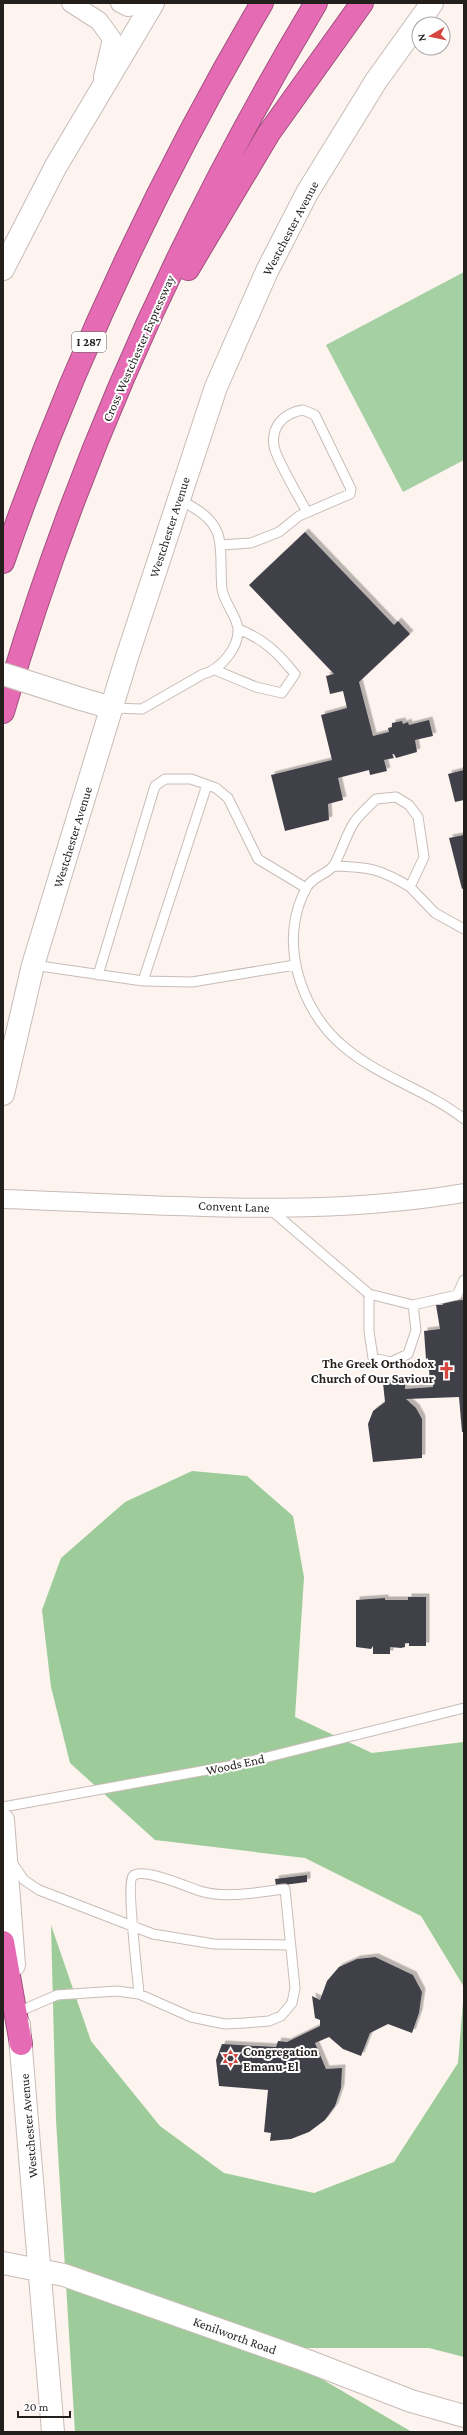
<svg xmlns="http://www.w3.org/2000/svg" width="467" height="2435" viewBox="0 0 467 2435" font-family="'Crimson Pro',serif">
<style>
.green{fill:#a5d0a3}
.forest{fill:#9dcc9a}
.building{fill:#41414a;filter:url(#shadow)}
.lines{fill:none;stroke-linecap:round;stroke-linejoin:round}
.lane-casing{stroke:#c8bcb7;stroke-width:11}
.street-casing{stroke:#c8bcb7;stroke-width:20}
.secondary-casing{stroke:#c8bcb7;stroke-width:24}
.highway-casing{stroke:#a1517f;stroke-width:24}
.lane{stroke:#fff;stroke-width:9}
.street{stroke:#fff;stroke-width:18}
.secondary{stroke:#fff;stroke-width:22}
.highway{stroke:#e56cb4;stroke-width:22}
.secondary-bridge-casing{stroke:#c8bcb7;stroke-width:24;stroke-linecap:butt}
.secondary-bridge{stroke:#fff;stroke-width:22}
.labels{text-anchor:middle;stroke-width:4;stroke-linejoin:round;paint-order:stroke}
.shield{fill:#fff;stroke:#656261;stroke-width:1}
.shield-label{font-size:12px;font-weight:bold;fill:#231f1d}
.street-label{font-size:13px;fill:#231f1d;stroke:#fff}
.poi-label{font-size:13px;font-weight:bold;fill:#231f1d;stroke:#fff;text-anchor:end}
</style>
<defs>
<filter id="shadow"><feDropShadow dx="3.5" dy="-3.5" stdDeviation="0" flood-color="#0004"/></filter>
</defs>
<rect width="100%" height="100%" fill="#fdf3ef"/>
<path class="green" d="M464,272V460L403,492L326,345Z"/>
<path class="forest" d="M192,1471L247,1476L293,1516L304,1577L295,1717L372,1753L464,1742V1987L421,1916L305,1858L155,1840L70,1763L51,1687L42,1610L61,1558L125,1502Z
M51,1925L91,2041L160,2126L224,2173L314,2193L394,2162L458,2063L464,1990V2357L429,2348H269L412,2432H75L56,2120Z"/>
<path class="building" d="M305,532L394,625L398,621L410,634L359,682L373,736L389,732L388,728L392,727V723L402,721L403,724L408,722L409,725L429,720L433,736L415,740L417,752L396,758L394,754H392L394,758L384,760L387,771L370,775L369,770L338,778L343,800L328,804L329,820L285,831L271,775L332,760L321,715L347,708L343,691L330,694L326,676L334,674L249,585Z
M464,770V800L455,802L448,774Z
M464,835V888L462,889L449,838Z
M464,1300V1432H462L459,1397L406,1399L416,1408L422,1419V1458L373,1462L368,1424L373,1411L385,1402L383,1383L400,1381V1383H405V1389L433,1387V1381H430L428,1358L426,1359L424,1331L440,1329L436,1305H443V1301Z
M408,1597H426V1646H409V1643H405V1647L401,1648L390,1647V1654H373V1646L371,1649L356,1647V1600L385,1598V1600H408Z
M307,1875V1882L276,1886L275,1879Z
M375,1957L413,1975L422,1992L419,2013L412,2033L388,2024L370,2033L361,2056L343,2049L329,2037L315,2043L326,2069L342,2068L341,2088L335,2106L325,2120L309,2132L291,2139L270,2141L271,2133L264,2132L268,2090L219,2086L216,2060L222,2044L276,2047L278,2041L287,2042L320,2026V2020L315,2018L312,1996L320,2000L327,1981L339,1967L357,1959Z"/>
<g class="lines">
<defs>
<path id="lane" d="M221,545L251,543L279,532L299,516L350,494L351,489L315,415L303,410C284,413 271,426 274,446C275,457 300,499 307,512
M215,670L256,687L282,693L295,674C277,652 264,639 238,629
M112,708L142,709L203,674C220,670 239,648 238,629C237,616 224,603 222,589C220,574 223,544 217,532C210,515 194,508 179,499
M333,866C368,867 379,868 410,887L424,857L418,817L409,805L396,797L376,799C369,806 361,813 355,821C346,834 342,851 334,865C327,875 313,876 307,887C277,939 300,1010 343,1046C379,1077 427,1090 464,1119
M410,887L435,913L464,929
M33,965L143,981L192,982L295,965
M98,975L155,786L165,779H191L216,788L228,798L258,859L306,888
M143,981L207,785
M271,1210L369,1294L413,1305L457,1295L464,1280
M369,1294V1331L373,1358L391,1362L408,1354L416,1330L413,1305
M3,1807L240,1764L464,1708
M11,1861L24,1880L39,1890L153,1934L214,1944L290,1945
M18,2012L57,1995L117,1991L139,1994L191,2017L225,2024L245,2023L269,2021L281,2016L292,2003L295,1988L285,1889C258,1892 226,1899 200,1891C187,1887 143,1867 133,1876C126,1882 138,1979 139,1994"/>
<path id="street" d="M71,3L99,21L112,39L103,77
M120,3L128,7L142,3
M3,1199C156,1204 312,1219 464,1193"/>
<path id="secondary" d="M3,269L56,166L153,3
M81,699L112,708
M3,1094L33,965L127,657L216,387L267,271L307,193L376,81L432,3
M3,1820L14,1965
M19,2025L53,2432
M3,2263L64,2275L305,2360L411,2401L464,2416"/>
<path id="highway" d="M188,269L269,133L362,3
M3,562C70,368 158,180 262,3
M3,712C75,464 183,225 316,3
M3,1942L21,2044"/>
</defs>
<use href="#lane" class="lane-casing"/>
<use href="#street" class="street-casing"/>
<use href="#secondary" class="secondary-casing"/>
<use href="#highway" class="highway-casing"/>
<use href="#lane" class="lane"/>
<use href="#street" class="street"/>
<use href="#secondary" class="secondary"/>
<use href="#highway" class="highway"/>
<defs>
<path id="secondary-bridge" d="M3,674L81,699"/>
</defs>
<use href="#secondary-bridge" class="secondary-bridge-casing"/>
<use href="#secondary-bridge" class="secondary-bridge"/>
</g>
<defs>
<symbol id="church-bare" viewBox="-9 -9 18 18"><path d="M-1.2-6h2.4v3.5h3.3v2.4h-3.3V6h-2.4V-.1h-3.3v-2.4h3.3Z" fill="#d54741" stroke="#fff" stroke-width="2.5" paint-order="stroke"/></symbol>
<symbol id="synagogue-bare" viewBox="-9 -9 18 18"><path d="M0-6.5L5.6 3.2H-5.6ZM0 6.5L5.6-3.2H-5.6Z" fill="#d54741" stroke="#fff" stroke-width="2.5" paint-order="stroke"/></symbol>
</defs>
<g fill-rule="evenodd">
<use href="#church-bare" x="434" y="1358" width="25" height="25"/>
<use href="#synagogue-bare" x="218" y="2046" width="25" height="25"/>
</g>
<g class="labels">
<rect class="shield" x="72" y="332" width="34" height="20" rx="3"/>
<g class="shield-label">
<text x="89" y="346">I 287</text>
</g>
<g class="street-label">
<text transform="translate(290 228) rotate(-62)" y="5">Westchester Avenue</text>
<text transform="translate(138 348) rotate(-66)" y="5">Cross Westchester Expressway</text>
<text transform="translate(169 527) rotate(-72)" y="5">Westchester Avenue</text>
<text transform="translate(72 837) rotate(-73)" y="5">Westchester Avenue</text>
<text transform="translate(234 1206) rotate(2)" y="5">Convent Lane</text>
<text transform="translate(235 1764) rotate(-12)" y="5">Woods End</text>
<text transform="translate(28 2126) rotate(-95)" y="5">Westchester Avenue</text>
<text transform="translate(235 2335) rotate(20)" y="5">Kenilworth Road</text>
</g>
<g class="poi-label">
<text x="434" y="1368">The Greek Orthodox<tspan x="434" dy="15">Church of Our Saviour</tspan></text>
<text x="243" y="2056" text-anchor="start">Congregation<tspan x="243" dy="15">Emanu-El</tspan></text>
</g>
</g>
<rect width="467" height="2435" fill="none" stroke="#231f1d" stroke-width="8"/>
<g transform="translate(431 36) rotate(261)"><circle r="19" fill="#ffffff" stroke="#a7a5a5"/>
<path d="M0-3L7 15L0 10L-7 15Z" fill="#d54741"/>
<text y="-6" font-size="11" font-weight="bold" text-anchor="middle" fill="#231f1d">N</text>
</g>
<path d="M18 2411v6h52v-6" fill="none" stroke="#231f1d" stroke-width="2"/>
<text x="24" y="2411" font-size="12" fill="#231f1d" stroke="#ffffff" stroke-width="3" paint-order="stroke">20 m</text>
</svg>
